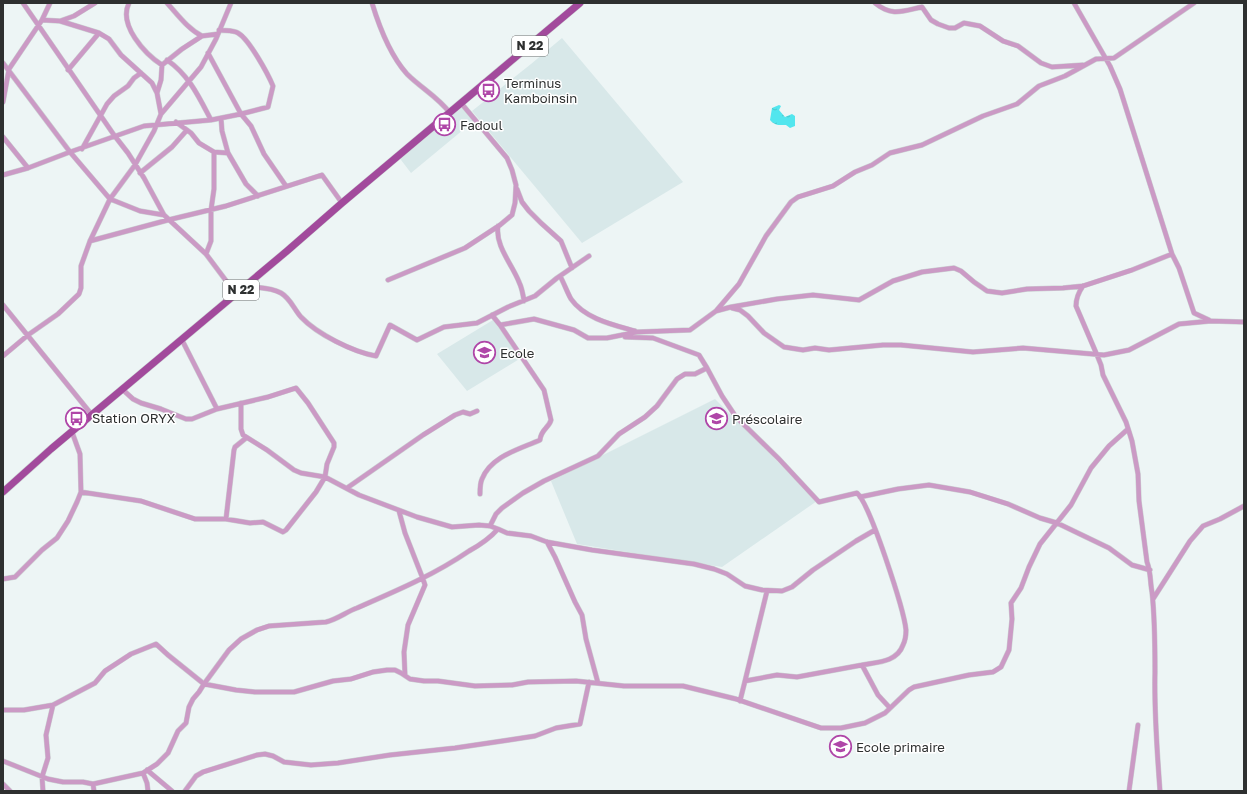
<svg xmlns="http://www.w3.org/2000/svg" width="1247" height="794" viewBox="0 0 1247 794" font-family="'Golos Text',sans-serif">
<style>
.built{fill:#d8e8e9}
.water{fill:url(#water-ripples)}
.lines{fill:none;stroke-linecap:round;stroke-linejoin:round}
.minor-casing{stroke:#cbd2d2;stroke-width:5.5}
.primary-casing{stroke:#cbd2d2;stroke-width:8}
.minor{stroke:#cb9ac5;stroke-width:4.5}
.primary{stroke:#a24a9c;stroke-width:7}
.labels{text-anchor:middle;stroke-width:3;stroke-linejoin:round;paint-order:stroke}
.shield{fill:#fff;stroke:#6d6e6e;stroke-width:1}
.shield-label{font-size:12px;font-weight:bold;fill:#2e3030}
.poi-label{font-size:13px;fill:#2e3030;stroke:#fff;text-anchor:start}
</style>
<defs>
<pattern id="water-ripples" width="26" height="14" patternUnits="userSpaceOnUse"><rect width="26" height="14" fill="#52e6ee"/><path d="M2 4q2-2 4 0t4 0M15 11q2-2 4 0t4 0" fill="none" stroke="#48c6cc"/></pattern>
</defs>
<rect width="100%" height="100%" fill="#edf5f5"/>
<path class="built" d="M562,38L683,182L582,243L472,111L531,64Z
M461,103L475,120L411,173L398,156Z
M493,320L521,358L467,391L437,354Z
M715,399L817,501L722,567L577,544L551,481Z"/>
<path class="water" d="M779,105L781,106L779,110L785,117L792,114L795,116V126L790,128L786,125C780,125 775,126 770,120L772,108Z"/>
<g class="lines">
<defs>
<path id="minor" d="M23,3L114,135L128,153L144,178L164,215L206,254L236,294
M129,3C118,25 145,54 162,65L182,49L202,36L218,34
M167,3C178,15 188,29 202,36
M372,3C379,26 390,55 407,74C421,88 438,97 450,113
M875,3C892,17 903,11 922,7L931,20L938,24L949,28H955L964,23L980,26L1003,41L1018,46L1041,63L1052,67L1083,65
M1074,3L1110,66L1120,89L1172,254L1179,268L1194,313L1209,320
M42,20L60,21L99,33L68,70
M60,21L74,16L95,3
M99,33L109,39L121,55L152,83L157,93L161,114
M208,53L241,114L251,126L264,154L286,186
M167,60C189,75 199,97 211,120
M3,63L70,152L144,126L211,120L241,114L268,107L273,86C268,74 249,39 238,33C233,30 225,31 219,30
M157,93L161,80L162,65
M3,102L9,69L42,20L50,3
M221,118L222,131L228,153
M176,122L191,133L199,143L214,152L228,153L246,184L258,196
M3,137L28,168
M82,149L107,104L114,96L128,86L134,78L141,73
M140,173L172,147L187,130
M3,175L28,168L70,152L110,199L140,211L164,215
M517,189L522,202L529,211L541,223L561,241L572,268
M498,226C495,246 512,264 519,282C522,288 523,294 524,301
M90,241L168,220L226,206L322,175L342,203
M206,254L211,241V210L214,189V152
M560,276C564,283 567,292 571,299C585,319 614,325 635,331
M388,280L465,248L500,225L512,215L515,203L516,185L512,170L507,158L461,103
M246,286C257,288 270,287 281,293C290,298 294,309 301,317C317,334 353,352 376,356L390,325L417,340L444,327L477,323L508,307L535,296L557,278L589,256
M1083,286C1078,293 1076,298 1076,306L1097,355L1101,365L1103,375L1126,422L1132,441L1138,474L1139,501L1147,562C1151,572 1150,582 1152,592C1155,619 1155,645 1155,672C1154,712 1157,751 1160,791
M3,305L92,415
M732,308L740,310L748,316L764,333L784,347L803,350L815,348L829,350L883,345H901L973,352L1023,348L1104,355L1129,350L1179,324L1211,321L1244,322
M716,311L739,284L766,236L791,202L798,197L833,186L855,172L872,165L890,153L922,145L983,116L1017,104L1039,86L1065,76L1096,59L1114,58L1194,3
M492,315L500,325L534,319L574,330L588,338H607L637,332L690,330L716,311L731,307L777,299L813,295L859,300L893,281L922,272L954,268L961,271L974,282L987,291L1002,293L1027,289L1063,288L1083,286L1132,270L1172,254
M625,337L653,338L699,355L707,368L722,396L736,417L779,459L819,502L857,493C870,504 904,610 906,630C906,634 905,641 903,645C897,662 878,662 862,665L878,695L890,708
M3,356L28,335L58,314L79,294L81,288V266L90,241L110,199L135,165L154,131L161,114L201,67L216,39L231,3
M122,389L133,399L141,403L161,409L186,419H192L217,409
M241,403V429L243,435L267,450L294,470L301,473L325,477L359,495L417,517L452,527L479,525L490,526L498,529
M347,488L423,435L455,415L463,412L470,414L477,411
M81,492L141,501L195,519H226L250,523L263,522L283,532L286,530L316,492L325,477L327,464L334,447V443L308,403L296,388L268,397L217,409L182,340
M480,494C480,489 480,483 482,479C491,456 520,449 540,440C541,429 549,428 551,420L544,390L500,325
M860,497L898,489L929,485L970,492L1008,504L1040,518L1057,523L1109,548L1132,565L1150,570
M399,511L405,533L423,579L425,585L408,625L404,652L405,675
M226,519L234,450L235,447L246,438
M490,526L496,514L502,508L523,493L544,481L598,456L619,434L645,417L657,406L677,379L685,374H695L707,368
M547,542L555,557L575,602L582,615L586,639L598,683
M3,579L15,577L42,550L57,538L68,521L77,502L81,492L80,454L72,432
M1153,599L1190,541L1203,526L1220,519L1244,506
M745,681L767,591
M740,701L745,681L777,675L797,677L862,665
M3,710H24L53,705L95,683L105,671L131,654L156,644L168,655L204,684L236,690L255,692H294L333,681L351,679L373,672L387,670H395L401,673L410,679L424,681H438L475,686L512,685L528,682L576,681L624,686H683L736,699L821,728H841L865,723L885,713L909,690L914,687L969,675L993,672L1001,667L1009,650L1012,619L1011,603L1021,588L1029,567L1040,544L1071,505L1091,468L1109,446L1128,429
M3,761L48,779L63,782H83L93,784L143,773L157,764L168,753L178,731L186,723L189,707L193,699L199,692L204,684L229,650L241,639L257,630L269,626L326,622C338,619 346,612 357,608C396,591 434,575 469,551C480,545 490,538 498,529L507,533L531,536L547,542L592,550L694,564L714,569L727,574L745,586L762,590L782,591L792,587L813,570L856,541L875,530
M147,770L172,791
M143,773L147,783L148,791
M3,784L10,791
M93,784L94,791
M43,791L42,777L48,758L46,735L53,705
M185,791L196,776L203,772L257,755L265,754L273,756L284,762L311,765L338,763L390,755L455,748L509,740L535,736L556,728L580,724L589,682
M1129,791L1138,725"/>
<path id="primary" d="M3,492L51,449L287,251L342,203L580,3"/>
</defs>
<use href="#minor" class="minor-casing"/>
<use href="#primary" class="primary-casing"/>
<use href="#minor" class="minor"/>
<use href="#primary" class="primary"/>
</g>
<defs>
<symbol id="bus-ring" viewBox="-11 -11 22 22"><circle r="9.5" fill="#fff" stroke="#af46a8" stroke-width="1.5"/><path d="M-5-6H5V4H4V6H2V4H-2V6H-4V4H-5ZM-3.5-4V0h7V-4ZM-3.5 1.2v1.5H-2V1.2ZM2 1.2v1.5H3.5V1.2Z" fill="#af46a8"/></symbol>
<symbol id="school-ring" viewBox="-11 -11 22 22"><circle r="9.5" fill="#fff" stroke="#af46a8" stroke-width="1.5"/><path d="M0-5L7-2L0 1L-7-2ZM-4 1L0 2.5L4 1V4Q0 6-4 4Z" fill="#af46a8"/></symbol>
</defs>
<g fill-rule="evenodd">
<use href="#bus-ring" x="476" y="78" width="25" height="25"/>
<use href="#bus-ring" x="432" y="112" width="25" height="25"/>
<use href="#school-ring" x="472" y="340" width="25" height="25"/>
<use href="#bus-ring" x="64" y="406" width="25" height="25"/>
<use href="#school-ring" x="704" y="406" width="25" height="25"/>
<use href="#school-ring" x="828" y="734" width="25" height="25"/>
</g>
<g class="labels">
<g class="shield">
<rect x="512" y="36" width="36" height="20" rx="3"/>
<rect x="223" y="280" width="36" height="20" rx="3"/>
</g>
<g class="shield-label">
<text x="530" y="50">N 22</text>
<text x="241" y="294">N 22</text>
</g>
<g class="poi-label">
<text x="504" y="88">Terminus<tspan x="504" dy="15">Kamboinsin</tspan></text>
<text x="460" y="130">Fadoul</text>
<text x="500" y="358">Ecole</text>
<text x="92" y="423">Station ORYX</text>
<text x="732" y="424">Préscolaire</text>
<text x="856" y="752">Ecole primaire</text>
</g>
</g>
<rect width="1247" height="794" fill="none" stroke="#2e3030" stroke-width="8"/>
</svg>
